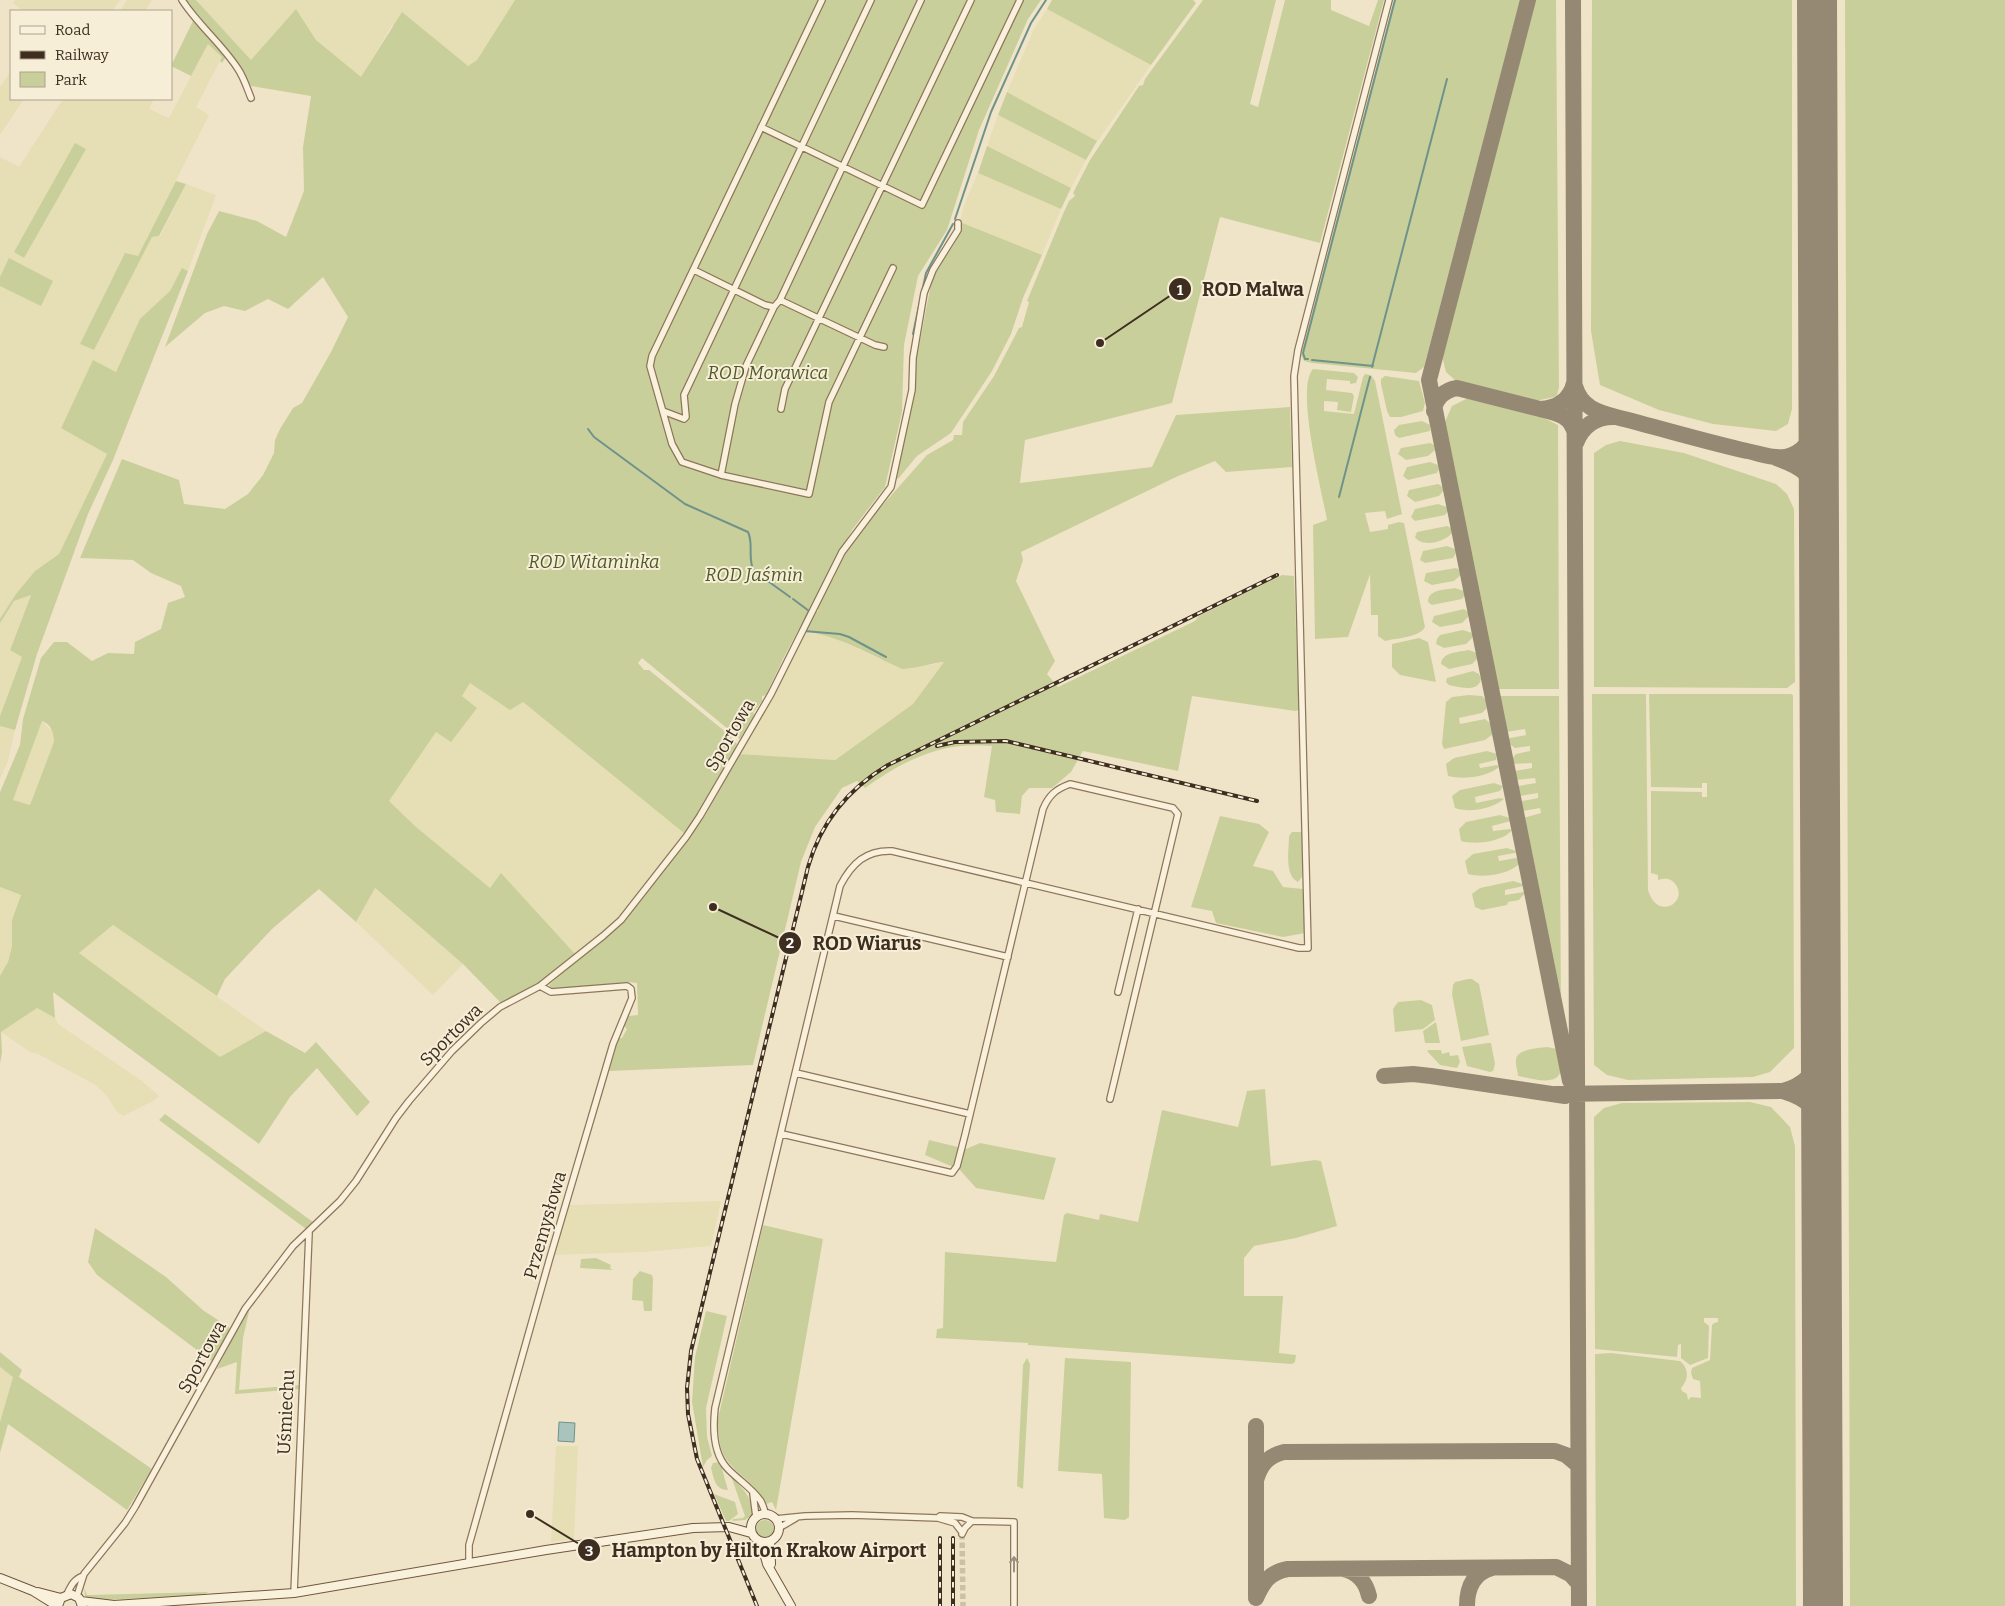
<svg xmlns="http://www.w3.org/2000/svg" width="2005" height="1606" viewBox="0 0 2005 1606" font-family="Bitter,serif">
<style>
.farmland{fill:#e6deb5}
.green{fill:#c9cf9b;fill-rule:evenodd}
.water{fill:#a9c4bc;stroke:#6f938a}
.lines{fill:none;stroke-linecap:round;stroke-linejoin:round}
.stream{stroke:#6f938a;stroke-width:2}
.taxiway{stroke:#968974;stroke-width:16}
.runway{stroke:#968974;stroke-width:40}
.street-tunnel{stroke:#ccc0a6;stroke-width:5.5;stroke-dasharray:5.5 3;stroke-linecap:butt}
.street-casing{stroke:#8d765c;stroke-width:8}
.secondary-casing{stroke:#6f573f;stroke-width:10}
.street{stroke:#faf1dc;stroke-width:5.5}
.secondary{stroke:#faf1dc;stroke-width:8}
.rail-casing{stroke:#3d2e20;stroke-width:4}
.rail{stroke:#f7eed8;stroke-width:2;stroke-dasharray:5.5;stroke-linecap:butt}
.oneway{stroke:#9c907e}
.labels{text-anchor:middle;stroke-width:4;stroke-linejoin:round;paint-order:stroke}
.park-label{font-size:18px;font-style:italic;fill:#4d5a26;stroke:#f7eed8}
.street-label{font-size:18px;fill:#3d2e20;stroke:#f7eed8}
.leader{fill:none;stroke:#3d2e20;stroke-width:2}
.callout-dot{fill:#3d2e20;stroke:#f7eed8;stroke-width:2}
.mark-label{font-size:15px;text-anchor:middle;font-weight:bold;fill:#fff}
.callout-label{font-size:19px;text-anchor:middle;font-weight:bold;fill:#3d2e20;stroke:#f7eed8;stroke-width:4;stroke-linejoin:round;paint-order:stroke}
</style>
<rect width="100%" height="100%" fill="#f0e4c8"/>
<path class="farmland" d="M15,0H120L112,11H23L13,3Z
M127,0H152L145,11H120Z
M196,0H515L477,60L468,66L392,25L361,78L316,40L296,9L251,60Z
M1047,9L1151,65L1097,142L1007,92L1034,29Z
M208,44L222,57L196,107L209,115L138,256L80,344L94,350L152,237L160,236L186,184L216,195L188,271L182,269L170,291L140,320L116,372L93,361L61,427L107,454L59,554L35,571L12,602L31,594L10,649L22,657L0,716V157L19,167L63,99H154L149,109L169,118Z
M11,71V99H24L0,135V87Z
M998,115L1086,160L1071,188L987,146Z
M978,173L1061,209L1042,255L960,222L964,205Z
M804,631L824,635L836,639L902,669H910L944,662L913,704L834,760L739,754Z
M470,683L510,709L523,702L685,834L615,923L576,955L501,874L490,888L415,826L389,801L436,732L476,708L462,696Z
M42,721L54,733V743L30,805L13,800Z
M0,726L15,730L8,761L0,779Z
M0,887L21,895L12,920V946L8,962L0,976Z
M374,888L463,964L433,995L356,922Z
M113,925L162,958L266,1031L220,1058L79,953Z
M37,1008L55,1018L58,1024L142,1081L159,1096L153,1101L123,1116L116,1111L108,1097L96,1085L38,1054L30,1052L1,1032Z
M721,1201L711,1246L643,1252L553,1255L569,1205Z
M0,1367L13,1376L0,1422Z
M556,1446H578L574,1539L551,1542Z"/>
<path class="green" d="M184,0H196L251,60L296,9L316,40L361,77L402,12L468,66L477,60L515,0H1041L1028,19L979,130L947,230L918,276L904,345L902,412L885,487L852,530L784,657L766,695L762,696V701L753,713L755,715L740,739L642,658L638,663L644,670H649L727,733L737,744L729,763L685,834L523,702L510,710L470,683L462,696L477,708L451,742L436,732L389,801L415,826L490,888L501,873L576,955L541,981L501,1003L463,964L375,888L356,922L319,889L272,929L225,979L217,996L113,925L79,953L220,1057L266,1031L305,1053L316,1042L370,1102L357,1116L317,1068L290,1097L259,1144L53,992L55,1018L37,1008L1,1032L2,1052L0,1064V976L8,962L12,946V920L21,895L0,887V792L20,745L23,719L41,658L54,642H67L92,661L108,653L134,654L135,642L161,629L168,603L185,597L181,586L151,573L133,560L80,558L122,459L179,480L184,504L225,509L248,494L263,475L274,453L275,440L280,429L293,408L302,403L331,352L348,317L323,277L288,309L268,299L245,311L224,306L205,313L165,347L207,234L219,211L257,221L286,237L304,191L303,147L311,96L251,86L240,69ZM42,721C51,724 54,733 54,742L30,805L13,800Z
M1052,0H1193L1196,3L1151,65L1047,9Z
M1203,0H1276L1250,104L1258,107L1285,0H1331V10L1369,26L1378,0H1384L1320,243L1220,217L1172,403L1025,440L1020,483L1152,467L1176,415L1290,407L1292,467L1226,472L1215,461L1176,477L1021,552L1023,560L1016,581L1055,661L1047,674L1058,687L1195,621L1199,616L1282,575L1294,576L1299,710L1295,711L1192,696L1178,771L1083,751L1071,772L1052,788H1029L1022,796L1020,814L996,812L995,800L984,797L992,746C942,741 906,759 865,788L857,781L842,788L815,827L801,862L753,1065L609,1071L619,1038H622L627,1029L624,1026L628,1016L638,1015L637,983L628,982L555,990L551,989L549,985L577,960L610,934L641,900L703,819L739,754L835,760L913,704L944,662C930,663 916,669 902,669C871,655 839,636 804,631L815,612L818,611V605L831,580L834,578L836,571L856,535L927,455L953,440L954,435H962L963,422L994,376L1019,328L1022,327L1029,302L1027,301L1063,214L1069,201L1075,196L1073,193L1090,160L1139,86L1143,85L1145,79Z
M1394,0H1520L1424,367L1416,373L1312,363L1304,361L1301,355Z
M1536,0H1556L1559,387L1557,395L1554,397L1531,402L1457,382L1446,372L1442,356Z
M1592,0H1792V409L1788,424L1776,431L1713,424L1659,410L1600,385L1591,331Z
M1845,0H2005V1606H1850Z
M193,21L226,57L222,63L220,61L222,57L208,44L191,76L171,66Z
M1007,92L1097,141L1086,160L998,115Z
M75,143L86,149L24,258L14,252Z
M987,146L1071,188L1061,209L978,173Z
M176,181L186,184L159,236L152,237L94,350L80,344L125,253L138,256Z
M960,222L1042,255L1023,298L1011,334L992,371L951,433L917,456L898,479L894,475L931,284C937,262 961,245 960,222Z
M9,258L53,281L41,306L0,286V277Z
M182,268L188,271L113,460L88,514L37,654L15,730L0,726V716L22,657L10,650L31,595L14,601L0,623V619L16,594L35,571L59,554L107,454L61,428L93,360L116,372L140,319L170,291Z
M1313,369L1354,373L1358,377L1356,383L1350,384V381L1327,379L1326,390L1352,393L1354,396L1351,412L1337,410L1338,402L1324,401V411L1354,414L1363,377L1365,374L1371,375L1375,381L1402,514L1387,519L1385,511L1365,513L1370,532L1388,529V525L1399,522L1404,523L1425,627C1419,638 1396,638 1385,641L1378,636V615H1371L1370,574L1348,637L1315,639L1313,525L1327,520C1322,491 1295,388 1313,369Z
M1385,376L1419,381L1425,403L1423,411L1401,417H1390L1387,411L1381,384V379Z
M1470,397L1536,414L1558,425L1559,689H1497L1444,424L1452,406Z
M1422,421L1430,425V431L1399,438L1395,435L1394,430L1399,425Z
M1620,441L1684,453L1776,484L1787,494L1794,509L1795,682L1787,688L1594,687V453L1606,445Z
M1430,443L1434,445L1435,450L1428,456L1406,460L1398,454L1401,448Z
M1430,462L1438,465L1439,469L1437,473L1408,480L1403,476L1407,467Z
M1438,484L1443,487L1444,490L1439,496L1415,502L1407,496L1409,490Z
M1438,504L1447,507L1448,511L1445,515L1415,521L1411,517L1415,509Z
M1447,526L1451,528L1452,533C1445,542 1422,548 1415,537L1417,532Z
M1447,546L1455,549L1456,553L1453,558L1425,563L1420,560L1423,551Z
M1456,568L1460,570L1461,575L1454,581L1432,585L1424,581L1426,573Z
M1455,588L1464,591L1465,595L1462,599L1432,605L1428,602C1428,589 1445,590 1455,588Z
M1464,609L1468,612L1469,616L1462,623L1440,627L1432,622L1434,616Z
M1463,630L1472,633L1473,637L1466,644L1444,648L1436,644L1437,639L1440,635Z
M1419,638L1428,642L1436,682L1400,675L1392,667V644Z
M1469,650L1477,653L1478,658L1472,664L1449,669L1441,664C1442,652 1459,652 1469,650Z
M1473,671L1479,674L1481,679C1478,693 1460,687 1449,685L1446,682L1447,678Z
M1592,694H1646L1648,890C1657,921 1688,903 1676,885C1671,878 1665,878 1658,880V875L1651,873V791L1702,792V797H1707V783H1702V788L1651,787L1649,694H1791L1793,695L1794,1048L1770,1072L1753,1077L1628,1080L1607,1075L1594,1065Z
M1469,695L1482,696L1487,701L1488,707L1482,713L1459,718L1460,724L1485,719L1491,724L1493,734L1485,740L1444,749L1442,744L1446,702L1452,697Z
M1499,696H1559L1561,1008L1523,818L1541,813L1540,808L1523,811L1520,803L1522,801L1538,798V793L1520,796L1517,788L1518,786L1536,783L1535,778L1515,780L1514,773L1515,771L1532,768V763L1512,764L1511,760L1516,754L1530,751V746L1515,748L1508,743L1507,740L1510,738L1526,735L1525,729L1506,732Z
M1487,751L1497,754L1496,760L1479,764L1480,768L1497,765L1499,767C1487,777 1464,780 1448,776L1446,764L1454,758Z
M1494,783L1503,786L1500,791L1475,797L1476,803L1500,798L1504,799C1492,809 1469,813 1455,808L1452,796L1460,790Z
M1500,815L1510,818L1511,821L1492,826L1493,831L1510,829L1512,830C1503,842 1475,845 1461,841L1459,829L1466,822Z
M1220,816L1259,824L1269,832L1253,866L1273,871L1283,887L1303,889L1305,933L1283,937L1216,923L1212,911L1191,907Z
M1292,832H1302V877L1298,882C1284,875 1289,850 1289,836Z
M1507,848L1516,851L1515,853L1498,856L1499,861L1516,858L1519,860V864C1508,875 1482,878 1468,874L1465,861L1473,854Z
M1513,881L1523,884L1524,886L1505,890V895L1524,892L1525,893L1519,900L1508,902L1507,905L1482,910L1475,907L1472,894L1480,888Z
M1468,979H1472L1479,984L1489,1035L1461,1041L1452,994L1453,985L1455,982Z
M1421,1000L1432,1005L1435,1020L1423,1029L1395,1032L1393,1009L1398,1002Z
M1436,1022L1440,1043H1425L1423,1031Z
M1488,1043H1491L1495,1064L1493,1071L1490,1072L1467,1066L1462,1047Z
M1547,1047L1557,1049C1558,1055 1561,1063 1561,1069C1559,1088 1530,1078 1518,1076C1518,1071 1515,1065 1516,1060C1516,1049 1539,1048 1547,1047Z
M1429,1050H1441L1442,1054L1449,1052L1450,1056L1458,1055L1460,1062L1457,1068L1440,1065L1427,1051Z
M1265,1089L1271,1166L1315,1160L1321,1161L1337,1226L1296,1238L1254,1246L1244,1258V1296H1283L1279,1353L1296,1355L1295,1362L1292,1364L1028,1345V1343L936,1338L937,1329L943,1328L945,1252L1056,1262L1064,1215L1067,1213L1099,1220L1100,1214L1138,1222L1162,1110L1238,1127L1247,1091Z
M1750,1102L1771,1107L1790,1127L1795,1146L1796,1606H1596L1595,1354L1611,1353L1680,1361C1689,1368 1689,1380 1681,1388L1682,1391L1687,1394L1688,1400L1691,1397L1701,1398L1700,1381L1693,1379L1691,1373L1692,1368L1710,1360L1712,1325L1714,1323L1718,1322V1318H1704V1322L1709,1326L1708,1358L1690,1365L1681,1358V1344L1678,1345L1677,1357L1595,1349L1594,1117L1604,1108L1622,1103Z
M165,1114L313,1222L306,1229L159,1120Z
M929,1140L966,1149L980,1143L1056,1158L1044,1200L976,1188L960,1170L925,1155Z
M763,1225L823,1239L776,1510L772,1502L766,1504C756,1481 729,1471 722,1451C719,1443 719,1433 717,1423Z
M95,1228L166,1277L204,1311L229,1327V1332L213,1362L97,1275L88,1262Z
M596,1258L611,1265L610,1268L613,1270L580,1268L581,1259Z
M640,1271L652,1275L653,1279L652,1311H644L643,1301L632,1300L633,1279Z
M251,1303L243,1338L239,1390L299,1385L300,1389L235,1394L237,1362L217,1369Z
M706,1311L727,1316L706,1408L707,1437L712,1456L707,1460L703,1467L692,1402L695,1357Z
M0,1352L22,1370L19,1377L152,1469L127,1510L8,1424L0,1453V1422L13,1377L0,1367Z
M1027,1358L1030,1364L1023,1489L1017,1486L1023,1365Z
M1065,1358L1131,1362L1129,1517L1125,1520L1104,1518L1102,1474L1058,1471Z
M720,1462L728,1490C715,1490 714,1479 711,1468L713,1463Z
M731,1476C741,1487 754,1498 752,1515L745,1520L732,1521L733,1519L743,1518L745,1516Z
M714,1494L735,1502L738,1514L729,1521H726Z
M756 1529a9 9 0 1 1 18 0a9 9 0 1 1-18 0Z
M84,1588L87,1595L208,1592L203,1595L104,1600L89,1598L85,1596Z"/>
<path class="water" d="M559,1422L575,1423L574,1442L558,1441Z"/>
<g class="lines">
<path class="stream" d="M955,219L991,112L1031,23L1046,0
M913,334L926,273L953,224
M1308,359H1305L1303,353L1395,0
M1312,360L1373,366
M1372,367L1447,79
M588,429L594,437L685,504L748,532C754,544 747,559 754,571L790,597
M1339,497L1370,377
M793,599L809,611L800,630
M804,631L840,634L849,637L886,657"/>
<path class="taxiway" d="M1528,0L1429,380L1570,1081
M1573,0L1579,1606
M1574,383C1570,400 1557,408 1540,409C1556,413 1571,415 1575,434
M1575,386C1581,407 1597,412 1616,417C1596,416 1583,425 1576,443
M1434,411C1435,398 1445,390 1457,388L1540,409
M1616,417C1660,428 1703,441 1747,451C1758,453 1773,459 1785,457C1805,453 1814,436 1818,419
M1776,458C1800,466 1815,475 1819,502
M1384,1076L1413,1074L1431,1076L1565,1096
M1783,1091C1805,1085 1814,1074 1821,1053
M1555,1094L1783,1091C1812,1100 1817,1109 1821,1138
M1256,1426V1596
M1256,1480C1261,1464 1268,1456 1284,1452L1555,1451L1566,1455L1578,1465
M1343,1569C1357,1572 1366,1582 1369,1596
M1256,1598C1263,1582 1270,1572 1288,1569L1556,1567L1570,1574L1579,1584
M1467,1606C1467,1588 1473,1573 1492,1568"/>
<path class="runway" d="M1817,0L1823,1606"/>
<path class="street-tunnel" d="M962,1534L963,1606"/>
<defs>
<path id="street" d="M182,0C198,25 222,44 238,69C244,78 247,88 251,98
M822,0L652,356L650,366L672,444L682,462L721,475L809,494L829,402L893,268
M761,127L922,205L1020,0
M694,270L765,305L774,307L780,300L875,345L884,347
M780,300L921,0
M781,409L785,389L971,0
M663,411L684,419L686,417L684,395L871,0
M721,475L735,404L746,366L774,307
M834,916L1008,957
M1118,992L1138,909
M796,1073L970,1114
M782,1134L952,1173L957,1166L965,1135L1043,809C1049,795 1056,789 1070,784L1173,808L1178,814L1110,1099
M753,1494L756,1517
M766,1515C764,1510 763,1504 760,1500C751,1487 737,1479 727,1468C713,1453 713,1426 715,1408L840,886C852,863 866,850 892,851L1299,948H1308L1294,376L1298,350L1389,0
M938,1518L955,1523L962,1532
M775,1519L805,1516L852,1515L938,1518L940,1516L962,1517L972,1521L1014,1522V1606
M779,1528L796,1518
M962,1534L965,1528L972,1521
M469,1564V1545L549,1261L613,1044L632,998L631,989L627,986L551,992L540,986
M294,1593L309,1233
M67,1594C71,1586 74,1579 83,1576
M77,1596L84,1574L125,1523L135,1507L245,1309L293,1246L340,1201L356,1181L396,1118L409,1101L452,1051L481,1023L500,1007L540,986L603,936L621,920L686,837L700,816L771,694L842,552L891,487L912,390L913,358L924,293L933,270L958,230V223"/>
<path id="secondary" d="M751 1528a14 14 0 1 1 28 0a14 14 0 1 1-28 0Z
M770,1541L771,1564
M761,1542L767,1564L791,1606
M0,1578L33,1591L57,1606
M38,1592L61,1598
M81,1601L114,1605L294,1593L546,1550L693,1528L729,1527L751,1533
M58,1606L61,1598L71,1594L79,1598L82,1606"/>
</defs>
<use href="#street" class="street-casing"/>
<use href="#secondary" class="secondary-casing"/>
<use href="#street" class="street"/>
<use href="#secondary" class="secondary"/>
<defs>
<path id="rail" d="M937,746L955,742L1006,741L1257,801
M940,1538V1606
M953,1538V1606
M757,1606L697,1459L688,1414L687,1388L691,1351L808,867C821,821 848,789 888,765L1277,575"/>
</defs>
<use href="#rail" class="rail-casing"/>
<use href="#rail" class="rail"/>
</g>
<defs><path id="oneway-shaft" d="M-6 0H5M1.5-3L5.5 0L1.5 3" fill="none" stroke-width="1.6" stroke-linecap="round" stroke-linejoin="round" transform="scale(1.25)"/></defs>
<use class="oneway" href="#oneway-shaft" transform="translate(1014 1564) rotate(-90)"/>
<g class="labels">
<g class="park-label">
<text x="768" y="379">ROD Morawica</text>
<text x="594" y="568">ROD Witaminka</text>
<text x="754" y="581">ROD Jaśmin</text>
</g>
<g class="street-label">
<text transform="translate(730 735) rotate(-60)" y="6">Sportowa</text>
<text transform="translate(451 1035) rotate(-45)" y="6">Sportowa</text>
<text transform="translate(545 1225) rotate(-74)" y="6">Przemysłowa</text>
<text transform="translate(202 1357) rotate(-61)" y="6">Sportowa</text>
<text transform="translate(286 1412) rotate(-87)" y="6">Uśmiechu</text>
</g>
</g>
<path class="leader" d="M1100 343L1180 289M713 907L790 943M530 1514L589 1550"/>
<g class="callout-dot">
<circle cx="1100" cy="343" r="5"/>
<circle cx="713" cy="907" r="5"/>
<circle cx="530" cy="1514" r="5"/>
<circle cx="1180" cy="289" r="12"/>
<circle cx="790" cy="943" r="12"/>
<circle cx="589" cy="1550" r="12"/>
</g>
<g class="mark-label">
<text x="1180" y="295">1</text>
<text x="790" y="948">2</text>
<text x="589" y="1556">3</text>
</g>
<g class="callout-label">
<text x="1253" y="296">ROD Malwa</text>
<text x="867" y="950">ROD Wiarus</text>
<text x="769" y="1557">Hampton by Hilton Krakow Airport</text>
</g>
<rect x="10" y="10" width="162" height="90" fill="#f7eed8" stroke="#ada18e"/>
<rect x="20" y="26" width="25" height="8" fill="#faf1dc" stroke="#ada18e"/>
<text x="55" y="35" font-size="15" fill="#3d2e20">Road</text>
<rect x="20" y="51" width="25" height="8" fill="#3d2e20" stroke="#ada18e"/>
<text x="55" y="60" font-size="15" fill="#3d2e20">Railway</text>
<rect x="20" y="72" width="25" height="15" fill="#c9cf9b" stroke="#ada18e"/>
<text x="55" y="85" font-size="15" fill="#3d2e20">Park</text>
</svg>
